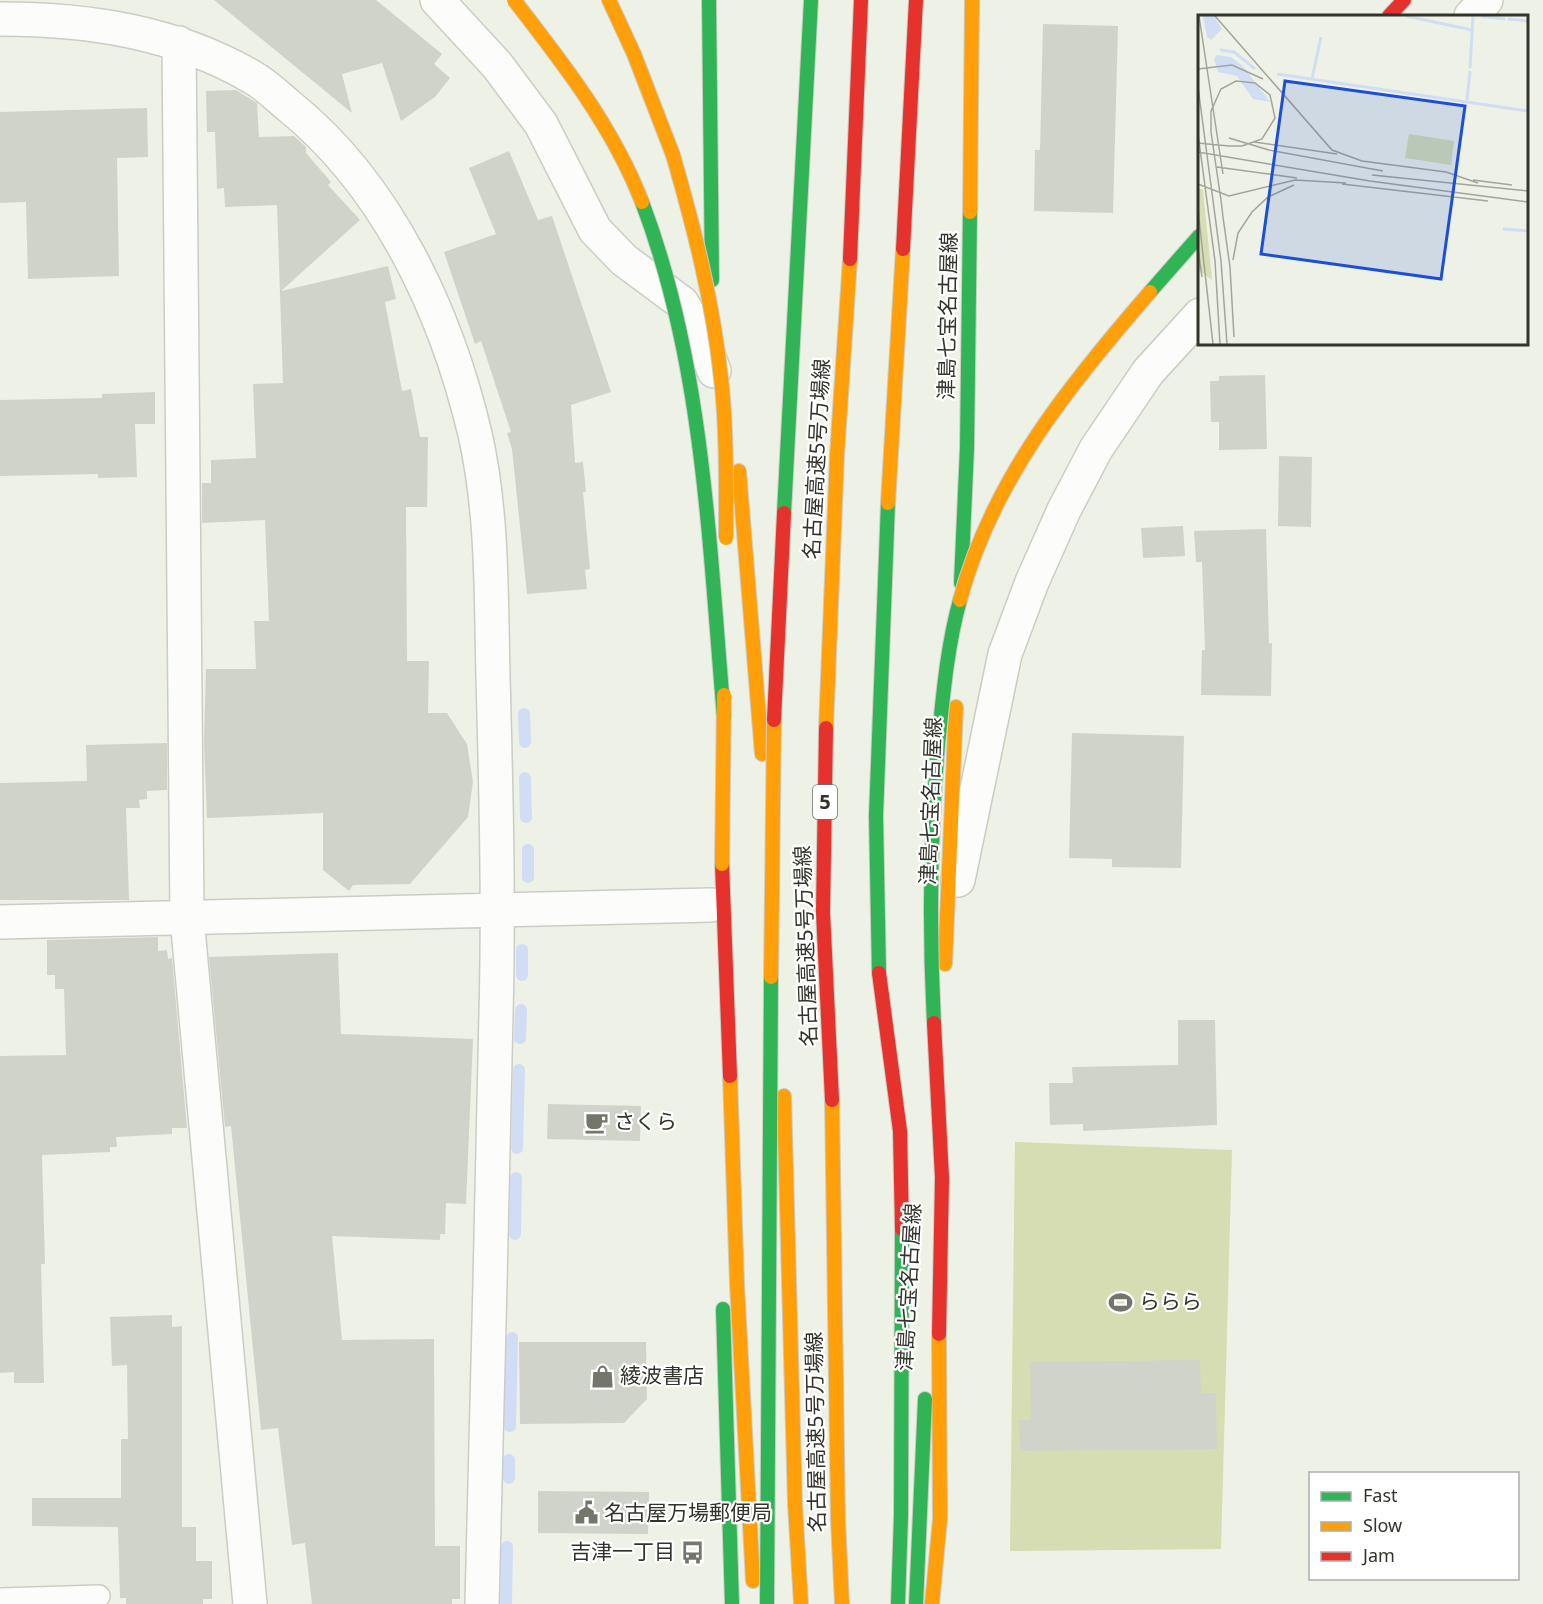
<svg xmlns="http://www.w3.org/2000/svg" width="1543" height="1604" viewBox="0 0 1543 1604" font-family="'Noto Sans','Noto Sans JP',sans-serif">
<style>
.green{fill:#d6ddb2}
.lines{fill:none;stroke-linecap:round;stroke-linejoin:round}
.stream{stroke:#d1ddf5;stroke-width:12}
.building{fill:#d0d3ca}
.lane-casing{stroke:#cbcdc4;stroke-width:24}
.street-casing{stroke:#cbcdc4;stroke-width:36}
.fast-casing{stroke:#cbcdc4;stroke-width:16}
.slow-casing{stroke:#cbcdc4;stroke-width:16}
.jam-casing{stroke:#cbcdc4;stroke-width:16}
.lane{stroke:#fcfdfb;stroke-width:21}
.street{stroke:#fcfdfb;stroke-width:33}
.fast{stroke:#30b455;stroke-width:14}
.slow{stroke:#ff9f0a;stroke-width:14}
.jam{stroke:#e5322d;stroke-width:14}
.fast-bridge-casing{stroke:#cccec7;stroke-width:16;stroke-linecap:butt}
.slow-bridge-casing{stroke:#cccec7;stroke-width:16;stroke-linecap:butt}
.jam-bridge-casing{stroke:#cccec7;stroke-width:16;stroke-linecap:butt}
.fast-bridge{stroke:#30b455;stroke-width:14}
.slow-bridge{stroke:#ff9f0a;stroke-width:14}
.jam-bridge{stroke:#e5322d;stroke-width:14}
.labels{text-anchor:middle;stroke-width:4.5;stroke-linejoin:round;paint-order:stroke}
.shield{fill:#fff;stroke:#70716b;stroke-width:1.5}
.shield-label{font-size:20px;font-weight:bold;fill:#32342b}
.street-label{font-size:21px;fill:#32342b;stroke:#fff}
.poi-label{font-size:21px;fill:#32342b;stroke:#fff;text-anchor:start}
.inset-river{fill:none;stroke:#d1ddf5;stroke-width:3}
.inset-road{fill:none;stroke:#a3a59b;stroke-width:1.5}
.view{fill:#1d4ed8;fill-opacity:0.15;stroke:#1d4ed8;stroke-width:3}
.inset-edge{fill:none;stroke:#32342b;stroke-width:3}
</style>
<rect width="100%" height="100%" fill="#eef1e5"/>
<path class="green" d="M1015,1142L1232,1150L1221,1549L1010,1551Z"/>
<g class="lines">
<path class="stream" d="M524,714L525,742
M525,778L526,817
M528,850V877
M522,975V950
M520,1038L521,1010
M517,1148L519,1070
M515,1234L516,1178
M510,1426L512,1338
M509,1478V1460
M506,1604L507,1547"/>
</g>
<path class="building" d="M214,0H376L442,54L434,64L450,78L435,97L401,121L382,63L342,74L352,113Z
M1043,24L1118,26L1113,213L1034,211L1035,150H1040Z
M236,90L257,103L259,137L294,136L306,147V153L331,182L328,185L360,220L281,291L388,266L396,299L385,302L402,391L411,389L420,437H428L427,507H406L407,661H429L428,713H447L467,744L473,782L468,817L410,884L353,885L349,891L323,870V813L207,818L204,742L206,669H256L254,621H269L265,520L202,523V483H211V460L256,458L253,384L283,383L277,205L225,207L224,188L217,189L215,132H207L206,91Z
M147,108L148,157L117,158L119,276L28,279L26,202L0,203V112Z
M509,151L538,220L552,216L611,392L571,405L575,463L583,462L586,492H583L590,569L585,570L587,589L527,594L512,449L507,433L511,432L481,341L475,344L444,252L496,234L469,168Z
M1265,375L1267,449L1219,450V422H1211L1210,381H1219V376Z
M155,392V424H135L137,477L98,478V474L0,476V400L102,398V394Z
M1279,456L1312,457L1311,527L1278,526Z
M1183,526L1185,556L1143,558L1141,528Z
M1266,529L1269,643H1272L1271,696L1201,695L1202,650H1205L1202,562H1196L1194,531Z
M1072,733L1184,736L1181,868L1112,867V859L1069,858Z
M167,743V790L147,791V799L139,800L140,808H126L129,900H0V783L87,781L86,745Z
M158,937V951L167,950L168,959L172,958L187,1128H172V1134L116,1137L117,1147H110V1152L42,1155L45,1264H41L44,1383H14V1372L0,1373V1056L66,1055L64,989H55V975H47V940Z
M338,953L341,1034L473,1039L466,1204L446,1203L445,1234H440V1240L332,1236L342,1340L434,1339L435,1546H460V1599H452V1604H312L305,1543L292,1545L278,1428L261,1430L231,1126L225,1127L209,957Z
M1178,1020H1215L1217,1125L1083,1131V1124L1050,1125L1049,1083H1073L1072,1067L1178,1065Z
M548,1104L641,1106L640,1141L547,1139Z
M172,1315V1327L182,1326V1527H196V1561H212V1599H203V1604H126V1598H120L118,1527L32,1526V1498H121V1439H128L127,1365L112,1366L110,1317Z
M519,1342H646L647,1399L624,1423L520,1424Z
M1200,1360L1201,1393H1216L1217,1449L1020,1451L1019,1420H1031L1030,1362Z
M538,1491L649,1492L648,1534L538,1533Z"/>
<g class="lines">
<defs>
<path id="lane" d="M0,1599L99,1596"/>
<path id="street" d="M437,0L497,65L541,124L595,230L624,260L682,303L700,333L714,371
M1471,16L1486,0
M0,19C88,19 175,32 252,77C265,84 277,96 289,106C388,186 446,312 475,434C493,513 491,597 493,677C496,789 499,902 496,1014C492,1211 487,1407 482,1604
M179,43L187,918L250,1604
M958,880L1005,654L1032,582L1064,510L1096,449L1148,372L1200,315
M0,922L711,905"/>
<path id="fast" d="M709,0L712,280
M961,583L967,448L970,212
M879,973L876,816L888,503
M723,1309L732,1604
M898,1604L901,1516L902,1229
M916,1604L925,1399"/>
<path id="slow" d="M609,0L634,54L673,155
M970,212L972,0
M739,471L762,754
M888,503L903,249
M826,728L837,455L850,259
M945,964L956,707
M730,1076L737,1284L753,1581
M784,1096L795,1504L801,1604
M832,1100L838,1520L842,1604
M932,1604L940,1519L939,1334"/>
<path id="jam" d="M1389,16L1404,0
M903,249L916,0
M850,259L861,0
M826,728L823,912L832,1100
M722,864L730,1076
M879,973L900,1131L902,1229"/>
</defs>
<use href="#lane" class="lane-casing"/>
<use href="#street" class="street-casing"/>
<use href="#fast" class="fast-casing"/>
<use href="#slow" class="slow-casing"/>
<use href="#jam" class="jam-casing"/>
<use href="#lane" class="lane"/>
<use href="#street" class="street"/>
<use href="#fast" class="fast"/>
<use href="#slow" class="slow"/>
<use href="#jam" class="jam"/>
<defs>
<path id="fast-bridge" d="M642,202C704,365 709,546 724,717
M1150,292L1200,235
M784,513L811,0
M934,1023C929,930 930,838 938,745C943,696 947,647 960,600
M767,1604L771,977"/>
<path id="slow-bridge" d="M514,0C563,63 613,127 642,202
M673,155C694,228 713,302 721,378C727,431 726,485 726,538
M960,600C992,480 1070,384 1150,292
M722,864L724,695
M771,977L774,720"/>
<path id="jam-bridge" d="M774,720L784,513
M934,1023L942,1178L939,1334"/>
</defs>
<use href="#fast-bridge" class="fast-bridge-casing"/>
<use href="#slow-bridge" class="slow-bridge-casing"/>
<use href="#jam-bridge" class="jam-bridge-casing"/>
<use href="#fast-bridge" class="fast-bridge"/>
<use href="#slow-bridge" class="slow-bridge"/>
<use href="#jam-bridge" class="jam-bridge"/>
</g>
<defs>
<symbol id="cafe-bare" viewBox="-9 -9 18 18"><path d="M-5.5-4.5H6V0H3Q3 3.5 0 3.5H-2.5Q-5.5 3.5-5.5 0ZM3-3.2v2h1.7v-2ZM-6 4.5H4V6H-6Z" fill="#74766c" stroke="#fff" stroke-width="2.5" paint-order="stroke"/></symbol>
<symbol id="stadium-bare" viewBox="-9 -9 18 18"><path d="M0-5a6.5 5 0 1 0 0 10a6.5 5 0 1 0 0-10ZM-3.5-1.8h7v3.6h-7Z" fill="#74766c" stroke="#fff" stroke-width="2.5" paint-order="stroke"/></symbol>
<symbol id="shop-bare" viewBox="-9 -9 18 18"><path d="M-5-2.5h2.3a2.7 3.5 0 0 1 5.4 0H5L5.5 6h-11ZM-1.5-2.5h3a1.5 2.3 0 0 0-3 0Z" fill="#74766c" stroke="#fff" stroke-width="2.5" paint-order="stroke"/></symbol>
<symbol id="civic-bare" viewBox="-9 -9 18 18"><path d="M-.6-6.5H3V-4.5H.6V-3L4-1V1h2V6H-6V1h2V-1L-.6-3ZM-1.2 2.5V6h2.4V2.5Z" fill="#74766c" stroke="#fff" stroke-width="2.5" paint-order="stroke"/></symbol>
<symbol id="bus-bare" viewBox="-9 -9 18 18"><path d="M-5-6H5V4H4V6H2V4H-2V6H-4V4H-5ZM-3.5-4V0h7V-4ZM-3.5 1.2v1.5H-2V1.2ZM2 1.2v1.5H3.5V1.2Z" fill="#74766c" stroke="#fff" stroke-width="2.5" paint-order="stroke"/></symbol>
</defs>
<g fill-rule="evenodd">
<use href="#cafe-bare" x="580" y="1106" width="33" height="33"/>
<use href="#stadium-bare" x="1104" y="1286" width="33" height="33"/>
<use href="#shop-bare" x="586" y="1360" width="33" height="33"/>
<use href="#civic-bare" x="570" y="1496" width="33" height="33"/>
<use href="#bus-bare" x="676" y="1536" width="33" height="33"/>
</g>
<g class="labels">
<rect class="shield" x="813" y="785" width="24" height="34" rx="4.5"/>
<g class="shield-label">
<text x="825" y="809">5</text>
</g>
<g class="street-label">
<text transform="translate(948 316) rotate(-89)" y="7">津島七宝名古屋線</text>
<text transform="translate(817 459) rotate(-87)" y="7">名古屋高速5号万場線</text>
<text transform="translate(931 801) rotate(-88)" y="7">津島七宝名古屋線</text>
<text transform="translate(806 946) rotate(-92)" y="7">名古屋高速5号万場線</text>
<text transform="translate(909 1287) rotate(-87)" y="7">津島七宝名古屋線</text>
<text transform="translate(816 1432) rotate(-91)" y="7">名古屋高速5号万場線</text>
</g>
<g class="poi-label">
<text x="614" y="1129">さくら</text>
<text x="1139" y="1309">ららら</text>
<text x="620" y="1383">綾波書店</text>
<text x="604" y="1520">名古屋万場郵便局</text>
<text x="675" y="1559" text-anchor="end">吉津一丁目</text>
</g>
</g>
<g transform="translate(1198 15)">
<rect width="330" height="330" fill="#eef1e5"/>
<path d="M211,119L256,126L253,150L207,143ZM0,173L5,175L14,265L0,255Z" fill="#d6ddb2"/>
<path d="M5,1H16L24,14L13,25L9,22ZM19,40L33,42L45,51L72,87L55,84L39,61L20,57L16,44Z" fill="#d1ddf5"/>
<path class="inset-river" d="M208,1L274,15M283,1L307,4M310,4L330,6M22,35L36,37L57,54M272,53L275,1M79,59L330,96M114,64L123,22M269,85L272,56M305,214L330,216"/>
<path class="inset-road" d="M1,1L25,159M17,1L134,135L164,146L248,157L280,168M0,54L34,50L65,64M0,72L23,246L29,329M0,119L17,246L22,329M31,123L71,135L185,156M56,127L139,139M0,128L20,130L31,131H44L64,124L77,103L72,80L57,68L38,66L23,74L13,96V117L23,185L25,202L32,252L36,322M0,137L172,166L330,187M19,152L99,163M174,160L330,176M275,165L314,170M0,169L31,181L97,165L148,168M144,169L290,186M0,195L15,329M0,234L4,262M35,245L40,218L54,197L70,182L96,170"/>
<path class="view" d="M87,66L267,91L243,264L63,239Z"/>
<rect width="330" height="330" class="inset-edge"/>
</g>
<rect x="1309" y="1472" width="210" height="108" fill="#ffffff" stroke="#adaeaa" stroke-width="1.5"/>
<rect x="1321" y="1492" width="30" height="9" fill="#30b455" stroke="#adaeaa" stroke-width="1.5"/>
<text x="1363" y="1502" font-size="18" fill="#32342b">Fast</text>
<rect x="1321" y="1522" width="30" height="9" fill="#ff9f0a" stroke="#adaeaa" stroke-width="1.5"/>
<text x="1363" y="1532" font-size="18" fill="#32342b">Slow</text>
<rect x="1321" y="1552" width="30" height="9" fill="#e5322d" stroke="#adaeaa" stroke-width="1.5"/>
<text x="1363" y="1562" font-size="18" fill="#32342b">Jam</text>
</svg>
